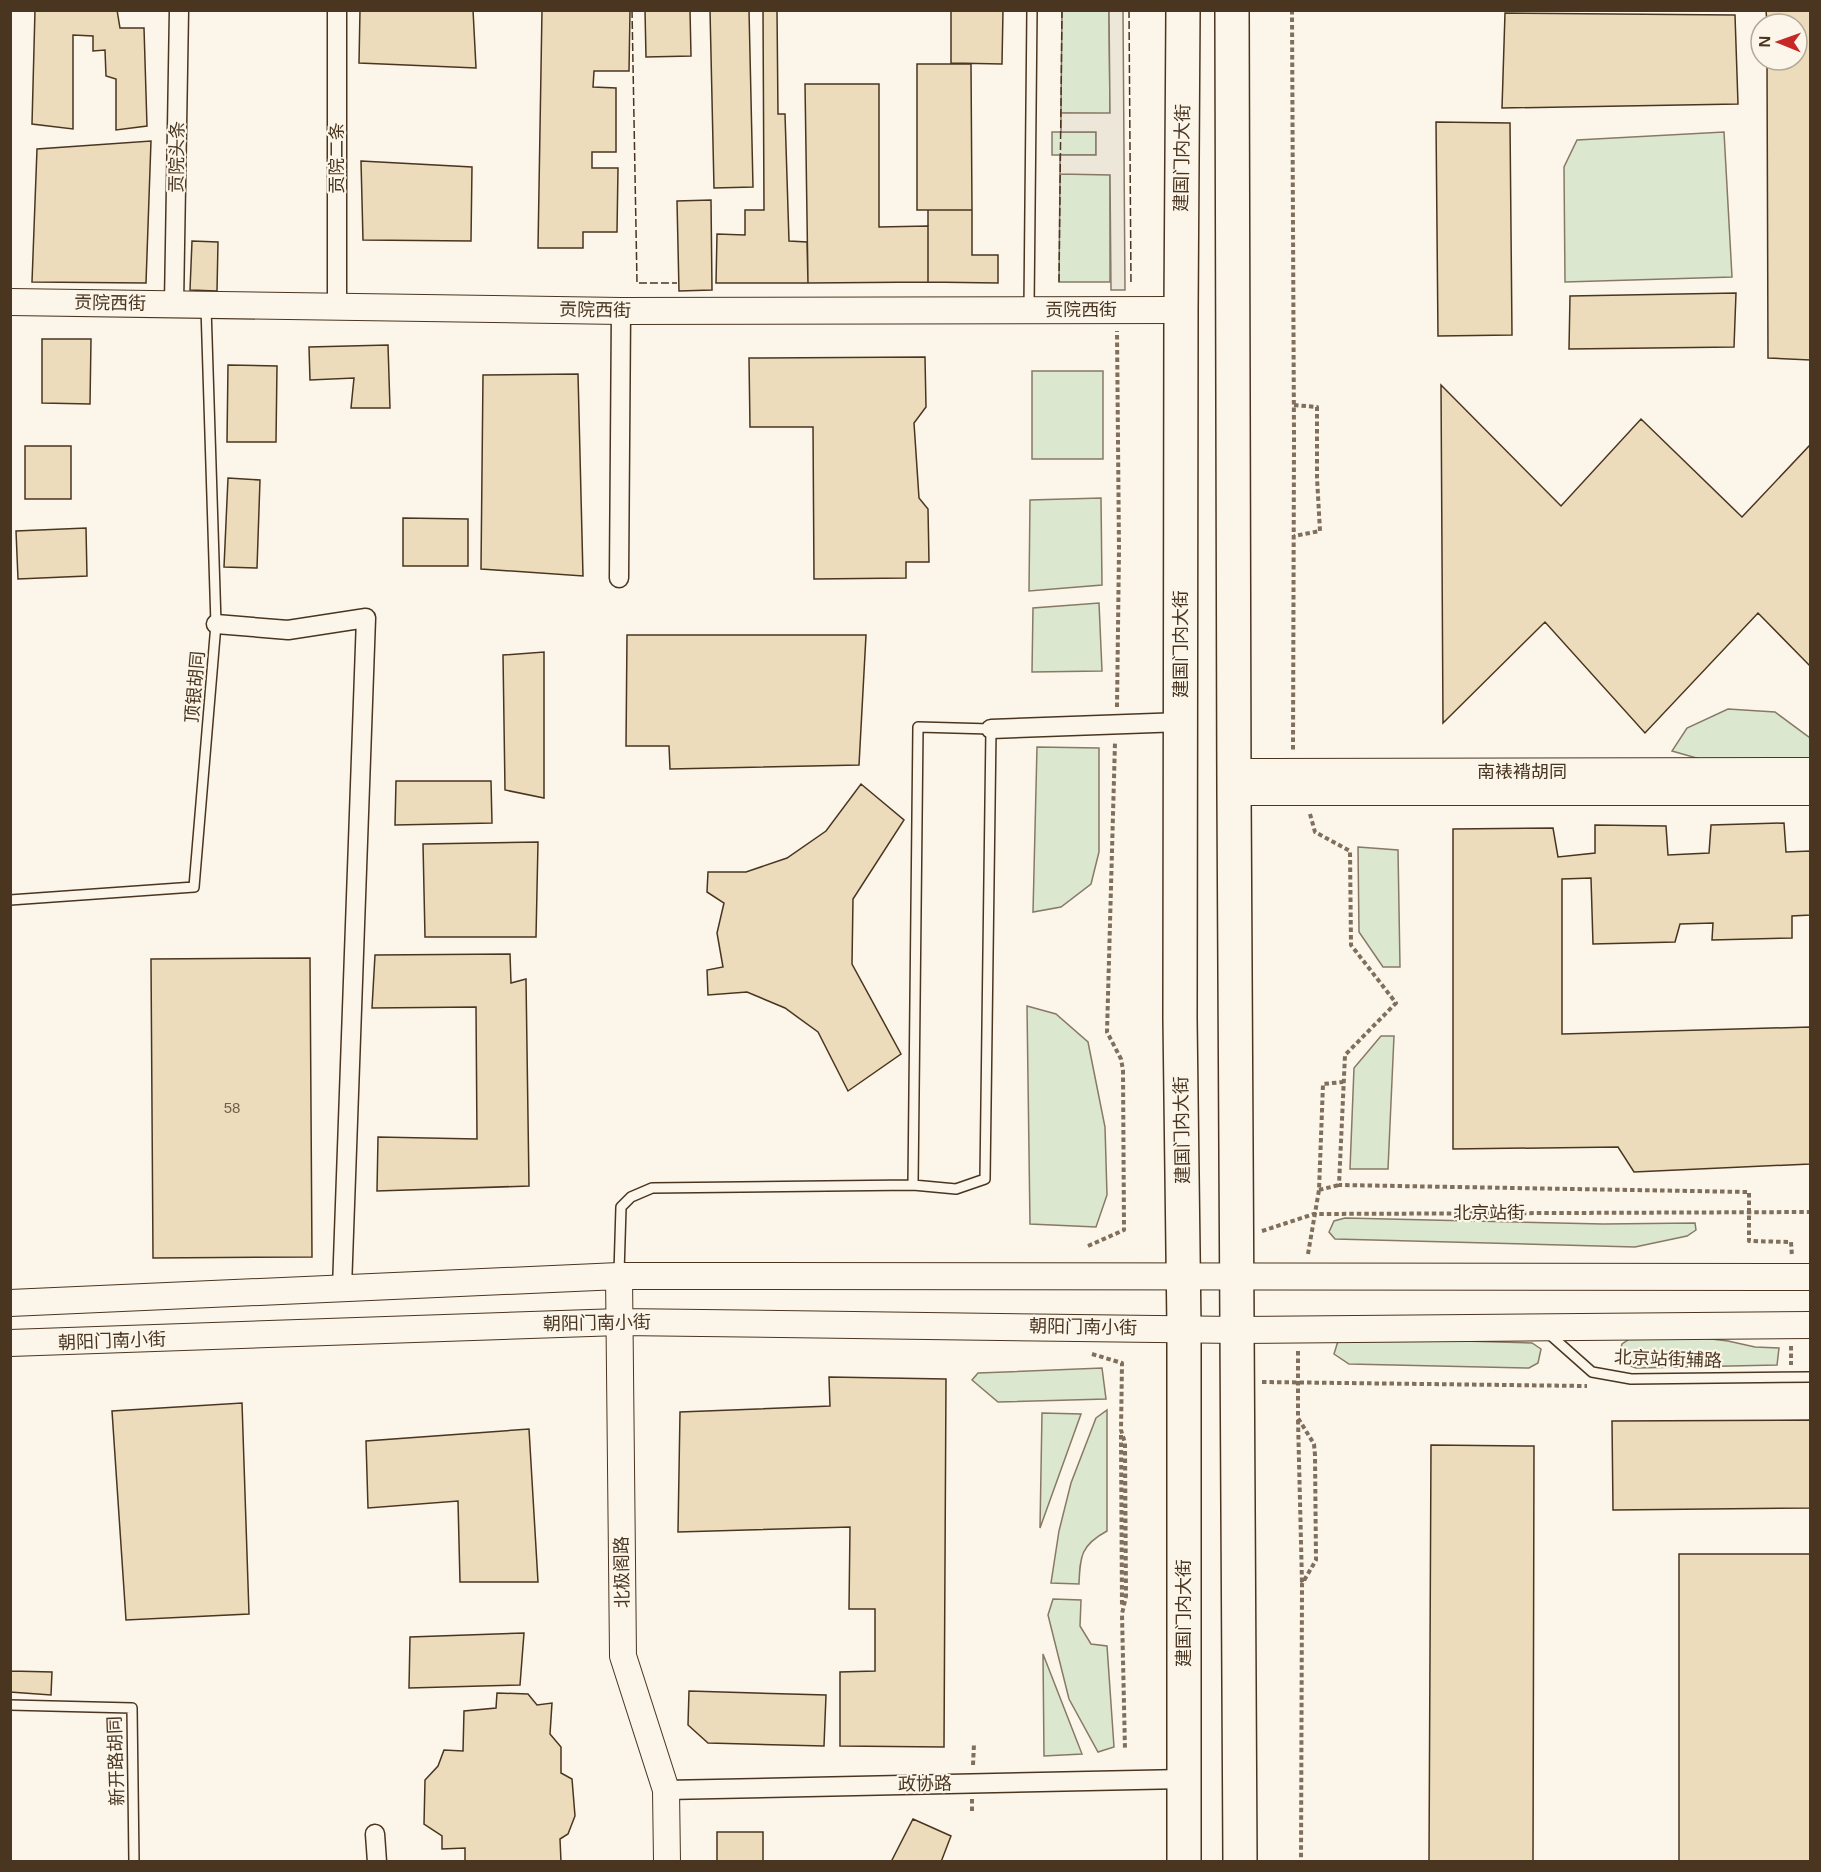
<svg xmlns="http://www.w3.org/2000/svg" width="1821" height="1872" viewBox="0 0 1821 1872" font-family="Helvetica,'Noto Sans SC',sans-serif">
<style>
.green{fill:#dce7d0;stroke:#887966;stroke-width:1.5}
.parking{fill:#ede7d9;stroke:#887966;stroke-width:1.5}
.building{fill:#ecdcbc;stroke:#4a3520;stroke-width:1.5}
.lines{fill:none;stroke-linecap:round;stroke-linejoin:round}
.lane-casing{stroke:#4a3520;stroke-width:12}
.street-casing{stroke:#4a3520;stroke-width:21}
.secondary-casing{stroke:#4a3520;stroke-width:28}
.highway-casing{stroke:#4a3520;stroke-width:36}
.path{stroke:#7f6f5c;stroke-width:4;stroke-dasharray:4.5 3;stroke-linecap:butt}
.lane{stroke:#fbf6e9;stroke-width:9}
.street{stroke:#fbf6e9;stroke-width:18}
.secondary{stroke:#fbf6e9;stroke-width:26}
.highway{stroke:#fbf6e9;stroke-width:33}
.fence{stroke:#4a3520;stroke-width:1.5;stroke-dasharray:8 3;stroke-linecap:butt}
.labels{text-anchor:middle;stroke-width:4.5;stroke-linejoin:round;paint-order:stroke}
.number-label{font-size:15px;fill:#725f47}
.street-label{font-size:18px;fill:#4a3520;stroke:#fbf6e9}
</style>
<rect width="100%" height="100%" fill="#fbf6e9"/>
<path class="green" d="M1062,11H1109L1110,114L1061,113Z
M1052,132H1096V155H1052Z
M1724,132L1732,277L1565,282L1564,167L1577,140Z
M1060,174H1110V282H1059Z
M1032,371H1103V459H1032Z
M1101,498L1102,585L1029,591L1030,500Z
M1099,603L1102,671L1032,672L1033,608Z
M1728,709L1775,712L1810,738V759H1700L1672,751L1687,728Z
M1037,747L1099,748V852L1091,884L1061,907L1033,912Z
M1358,847L1398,850L1400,967H1383L1359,932Z
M1027,1006L1056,1014L1088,1042L1105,1127L1107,1195L1096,1227L1030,1224Z
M1381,1036H1394L1388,1169H1350L1354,1068Z
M1345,1218L1603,1224L1695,1223L1696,1230L1687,1236L1635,1247L1335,1239L1329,1232L1334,1221Z
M1351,1338L1532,1343L1541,1349L1538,1363L1529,1368L1349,1364L1334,1354L1338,1341Z
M1631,1338H1703L1728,1341L1755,1347L1779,1348L1777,1365L1636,1368L1617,1361L1622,1344Z
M1102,1368L1106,1399L998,1402L972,1380L978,1373Z
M1107,1410V1531C1081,1545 1080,1556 1079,1584L1051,1583L1059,1531L1071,1483L1096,1418Z
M1042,1413L1081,1414L1040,1528Z
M1053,1599L1081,1600L1080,1626L1091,1644L1107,1646L1114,1747L1098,1752L1069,1699L1048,1615Z
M1043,1654L1082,1754L1044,1756Z"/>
<path class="parking" d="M1109,11H1123L1125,290H1111L1110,175L1060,174V155H1096V132H1061V113H1110Z"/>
<path class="building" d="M35,10H117L120,28H144L147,126L116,130V79L106,76L105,50L93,51V36L73,35V129L32,124Z
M360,10H473L476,68L359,63Z
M542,10H630L629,71H594L593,87L616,88V152H592V168H618L617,232H583V248H538Z
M645,10H690L691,56L646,57Z
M710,10H749L753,187L714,188Z
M763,10H777L778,114H785L789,241L807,242L808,283H716L717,234L745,235V210H764Z
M951,10H1003L1002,64L951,63Z
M1766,10H1810V360L1768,358L1767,60H1797V24H1767Z
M1505,13L1735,15L1738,104L1502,108Z
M917,64H971L972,210H917Z
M805,84H879V227L928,226V282L808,283Z
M1436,122L1510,123L1512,335L1438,336Z
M151,141L146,283L32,282L37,149Z
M361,161L472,167L471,241L363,240Z
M711,200L712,290L679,291L677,201Z
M928,210H972V255H998V283L928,282Z
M192,241L218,242L217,291L190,290Z
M1736,293L1734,347L1569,349L1570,296Z
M42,339H91L90,404L42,403Z
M388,345L390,408H351L354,378L310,380L309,347Z
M925,357L926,407L914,423L919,498L928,509L929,562H906V578L814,579L813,427H750L749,358Z
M228,365L277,366L276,442H227Z
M578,374L583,576L481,569L483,375Z
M1441,385L1561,506L1641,419L1742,517L1810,445V666L1758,613L1645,733L1545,622L1443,723Z
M25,446H71V499H25Z
M228,478L260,480L257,568L224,567Z
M403,518L468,519V566H403Z
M86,528L87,576L18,579L16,531Z
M627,635H866L859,765L670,769L669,746H626Z
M544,652V798L505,790L503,655Z
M396,781H491L492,823L395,825Z
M861,784L904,820L853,899L852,964L901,1054L848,1091L818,1032L785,1008L747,992L708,995L707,970L723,967L717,933L724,903L707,892L708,872H746L787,858L826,831Z
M1784,823L1786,852L1810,851V915L1792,916V938L1712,940L1713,923L1680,924L1675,942L1593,944L1591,878L1562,879V1034L1810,1027V1164L1634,1172L1618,1147L1453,1149V829L1553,828L1558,857L1595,853V825L1666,826L1668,855L1709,853L1711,825Z
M538,842L536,937H425L423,844Z
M510,954L511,983L526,979L529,1186L377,1191L378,1137L477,1139L476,1007L372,1008L375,955Z
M310,958L312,1257L153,1258L151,959Z
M829,1377L946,1379L944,1747L840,1746V1672L875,1671V1609H849L850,1527L678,1532L680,1412L830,1406Z
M242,1403L249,1614L126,1620L112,1411Z
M1810,1420V1508L1613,1510L1612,1421Z
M529,1429L538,1582H460L458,1501L368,1508L366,1441Z
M1431,1445L1534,1446L1533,1862H1429Z
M1679,1554H1810V1862H1679Z
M524,1633L520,1685L409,1688L410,1637Z
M10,1663L11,1671L52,1672L51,1695L10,1692Z
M689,1691L826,1695L824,1746L708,1743L688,1725Z
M497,1693L528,1694L537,1705L552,1703L550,1734L561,1747V1773L572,1779L575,1816L568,1834L560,1839L561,1862H465V1848L442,1849V1836L424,1824L425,1780L438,1766L444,1750L463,1751L464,1711L496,1708Z
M913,1819L951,1836L941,1862H891Z
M717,1832H763V1862H717Z"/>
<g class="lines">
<defs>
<path id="lane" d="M1029,307L1032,10
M10,900L194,887L216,624L206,307
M619,1273L621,1207L631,1197L652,1188L913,1185L956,1189L985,1179L991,729L918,727L913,1185
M1548,1333L1592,1372L1631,1379L1810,1377
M10,1705L132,1708L134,1862"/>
<path id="street" d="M337,10V306
M174,304L179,10
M619,578L621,311
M216,624L288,630L366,618L342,1288
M991,729L1182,722
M666,1790L1184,1779
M375,1834L377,1862"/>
<path id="secondary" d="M10,302L621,311L1181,310
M1234,772L1810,771
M1234,792H1810
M619,1276L623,1656L666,1790L667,1862
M10,1303L619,1276L1810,1277
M10,1343L620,1322L1237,1330L1810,1325"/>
<path id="highway" d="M1183,10L1181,310L1180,1019L1184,1328V1862
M1232,10L1234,792L1240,1862"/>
</defs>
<use href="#lane" class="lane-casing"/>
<use href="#street" class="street-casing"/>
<use href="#secondary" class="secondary-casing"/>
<use href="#highway" class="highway-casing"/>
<path class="path" d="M1292,10L1294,439L1293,750
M1294,405L1317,407V478L1320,531L1294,536
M1117,707L1119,550L1117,331
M1310,814L1315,832L1350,851L1351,945L1396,1003L1345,1055L1339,1185L1749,1192V1241L1791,1242L1792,1257
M1319,1190L1339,1185
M1262,1231L1314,1214L1810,1212
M1088,1246L1124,1230L1123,1070L1121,1059L1107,1032L1115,742
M1308,1254L1319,1190L1323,1084L1343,1082
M1791,1346V1365
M1298,1351V1418L1314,1444L1315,1455L1316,1560L1302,1584L1301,1862
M1092,1354L1122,1363L1121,1430L1125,1443L1126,1596L1122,1614L1125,1750
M1262,1382L1587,1386
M1298,1420L1302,1583
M1121,1435L1122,1607
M973,1765L974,1744
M972,1799V1814"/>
<use href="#lane" class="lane"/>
<use href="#street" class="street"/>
<use href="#secondary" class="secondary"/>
<use href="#highway" class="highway"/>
<path class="fence" d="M632,10L637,283H677
M1129,10L1131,285
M1059,282L1062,10"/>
</g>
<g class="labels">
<g class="number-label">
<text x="232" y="1113">58</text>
</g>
<g class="street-label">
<text transform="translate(177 157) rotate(-89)" y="6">贡院头条</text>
<text transform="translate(337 158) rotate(-90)" y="6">贡院二条</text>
<text transform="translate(1182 158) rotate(-89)" y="6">建国门内大街</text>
<text transform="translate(110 303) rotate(1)" y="6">贡院西街</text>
<text transform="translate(595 310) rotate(1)" y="6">贡院西街</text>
<text x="1081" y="316">贡院西街</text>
<text transform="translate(1181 644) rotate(-90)" y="6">建国门内大街</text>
<text transform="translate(195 687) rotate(-85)" y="6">顶银胡同</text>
<text x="1522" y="778">南裱褙胡同</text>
<text transform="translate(1182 1130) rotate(-91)" y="6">建国门内大街</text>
<text x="1489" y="1219">北京站街</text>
<text transform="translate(597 1323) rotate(-1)" y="6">朝阳门南小街</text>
<text transform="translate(1083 1327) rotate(1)" y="6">朝阳门南小街</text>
<text transform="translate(112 1341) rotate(-2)" y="6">朝阳门南小街</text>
<text transform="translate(1668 1359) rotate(2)" y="6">北京站街辅路</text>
<text transform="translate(622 1572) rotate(-91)" y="6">北极阁路</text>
<text transform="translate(1184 1613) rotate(-90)" y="6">建国门内大街</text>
<text transform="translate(116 1761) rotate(-92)" y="6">新开路胡同</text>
<text transform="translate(925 1784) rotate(-1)" y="6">政协路</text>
</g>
</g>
<rect width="1821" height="1872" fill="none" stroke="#4a3520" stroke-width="24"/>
<g transform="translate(1779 42) rotate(271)"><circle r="28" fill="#fbf6e9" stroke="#b4a999" stroke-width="1.5"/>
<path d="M0-4.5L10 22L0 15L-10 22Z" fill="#c62828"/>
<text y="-9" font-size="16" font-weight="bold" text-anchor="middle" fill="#4a3520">N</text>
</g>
</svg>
